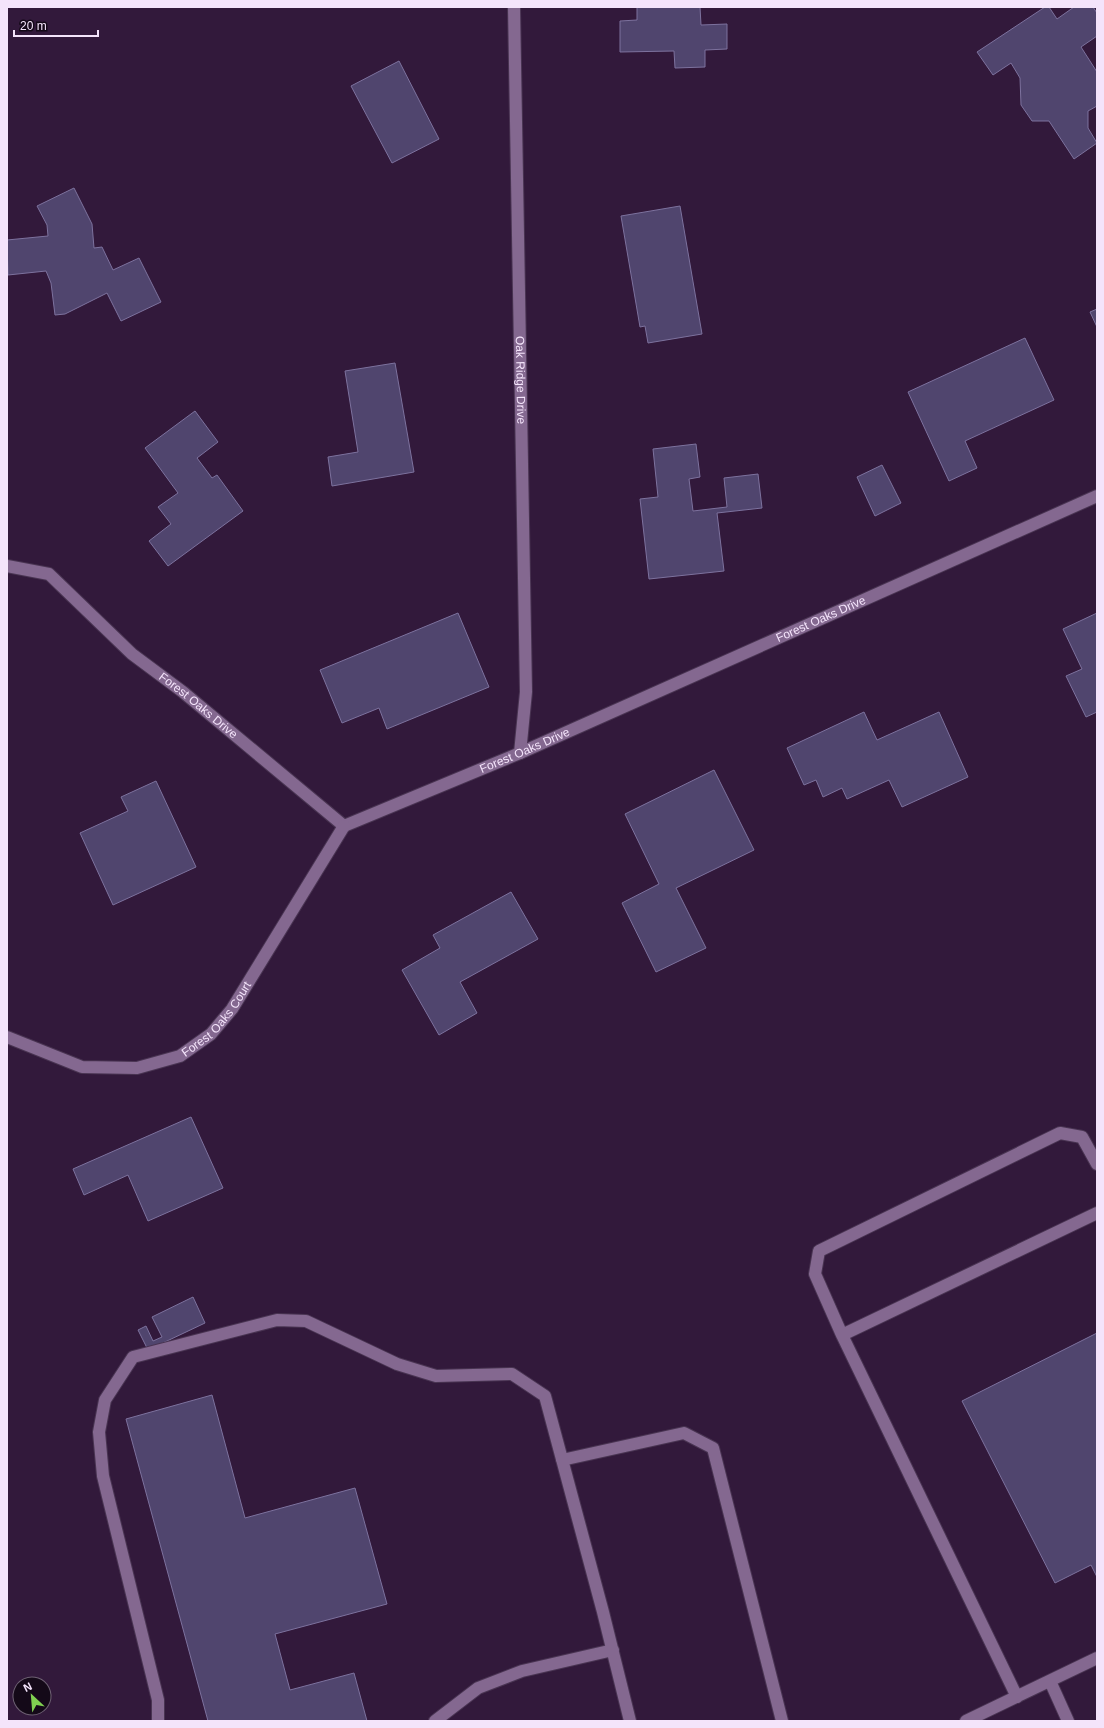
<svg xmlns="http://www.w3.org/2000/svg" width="1104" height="1728" viewBox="0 0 1104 1728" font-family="Arial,sans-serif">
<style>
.building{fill:#50456e;stroke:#7d729e}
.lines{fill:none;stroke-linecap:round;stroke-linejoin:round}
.lane-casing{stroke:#493452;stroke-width:14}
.street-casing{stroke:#493452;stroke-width:14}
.lane{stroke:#846890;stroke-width:12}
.street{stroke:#846890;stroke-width:12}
.labels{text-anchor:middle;stroke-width:3;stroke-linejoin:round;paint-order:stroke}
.street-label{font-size:12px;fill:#f4e4fb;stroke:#140918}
</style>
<rect width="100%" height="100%" fill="#32193b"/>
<path class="building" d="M637,7H700L701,25L727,24V49L705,50V67L675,68L674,51L620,52V21L637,20Z
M1045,7H1049L1057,19L1074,7H1093L1097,13V36L1081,47L1097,72V106L1088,111V128L1097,143L1074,159L1049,121H1032L1021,105L1020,78L1011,63L993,75L977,52Z
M399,61L439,139L392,163L351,86Z
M74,188L92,224L94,248L102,247L113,270L139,258L161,302L121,321L107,293L65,314L55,315L51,283L46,271L8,275L7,240L48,236L47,225L37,206Z
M680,206L702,334L648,343L645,326L640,327L621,216Z
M1097,309V327L1090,312Z
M1025,338L1054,400L965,441L977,468L949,481L908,392Z
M395,363L414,472L332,486L328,457L358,452L345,371Z
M195,411L218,442L197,458L212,478L217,475L243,511L168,566L149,541L171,524L158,507L178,493L145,448Z
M696,444L700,477L689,479L693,511L727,507L724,478L758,474L762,508L717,513L724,571L649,579L640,499L658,497L653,449Z
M882,465L901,503L875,516L857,477Z
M458,613L489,687L387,729L379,708L342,723L320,670Z
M1097,613V712L1086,717L1066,676L1082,669L1063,629Z
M864,712L877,740L939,712L968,777L902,807L889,780L847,799L842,788L823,797L816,780L804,785L787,748Z
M714,770L754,850L676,888L706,948L656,972L622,903L659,884L625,814Z
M156,781L196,867L113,905L80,833L128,811L121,797Z
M511,892L538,939L460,982L477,1013L439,1035L402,970L440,948L433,935Z
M191,1117L223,1188L148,1221L128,1175L84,1195L73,1169Z
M193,1297L205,1323L148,1350L138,1330L146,1326L153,1341L162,1337L152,1317Z
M1097,1333V1577L1091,1565L1055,1583L962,1401Z
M212,1395L245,1518L355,1488L387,1604L275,1634L290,1690L354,1673L367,1721H208L126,1419Z"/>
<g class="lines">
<defs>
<path id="lane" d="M842,1335L815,1274L819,1251L1060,1133L1082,1137L1097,1164
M562,1460L684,1433L713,1448L782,1721
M1050,1681L1068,1721
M1017,1697L842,1335L1097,1213
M158,1721V1700L103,1476L99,1432L105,1400L133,1357L277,1320L306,1321L397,1364L436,1376L512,1374L545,1396L603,1612L630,1721
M435,1721L478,1688L522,1671L613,1650
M966,1721L1097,1658"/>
<g id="street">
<path id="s1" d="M514,7L526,692L520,753"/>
<path id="s2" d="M7,566L49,574L132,654L183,692L344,826L520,753L1097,496"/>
<path id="s3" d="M7,1037L82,1067L137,1068L180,1056L211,1034L232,1009L344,826"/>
</g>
</defs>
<use href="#lane" class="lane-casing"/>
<use href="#street" class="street-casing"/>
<use href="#lane" class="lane"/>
<use href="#street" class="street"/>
</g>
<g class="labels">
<g class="street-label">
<text dy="4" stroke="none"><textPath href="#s1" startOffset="373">Oak Ridge Drive</textPath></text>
<text dy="4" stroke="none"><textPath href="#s2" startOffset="951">Forest Oaks Drive</textPath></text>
<text dy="4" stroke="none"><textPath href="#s2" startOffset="242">Forest Oaks Drive</textPath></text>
<text dy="4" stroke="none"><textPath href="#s2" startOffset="627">Forest Oaks Drive</textPath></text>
<text dy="4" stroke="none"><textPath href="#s3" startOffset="233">Forest Oaks Court</textPath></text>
</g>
</g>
<rect width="1104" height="1728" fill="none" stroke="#f4e4fb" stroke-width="16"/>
<g transform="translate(32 1696) rotate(334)"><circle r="19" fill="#140918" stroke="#6e6173"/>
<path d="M0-3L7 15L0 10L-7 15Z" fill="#80d051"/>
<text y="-6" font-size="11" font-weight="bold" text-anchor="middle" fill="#f4e4fb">N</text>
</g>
<path d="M14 30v6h84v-6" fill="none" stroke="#f4e4fb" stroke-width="2"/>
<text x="20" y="30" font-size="12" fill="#f4e4fb" stroke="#140918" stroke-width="3" paint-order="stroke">20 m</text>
</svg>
